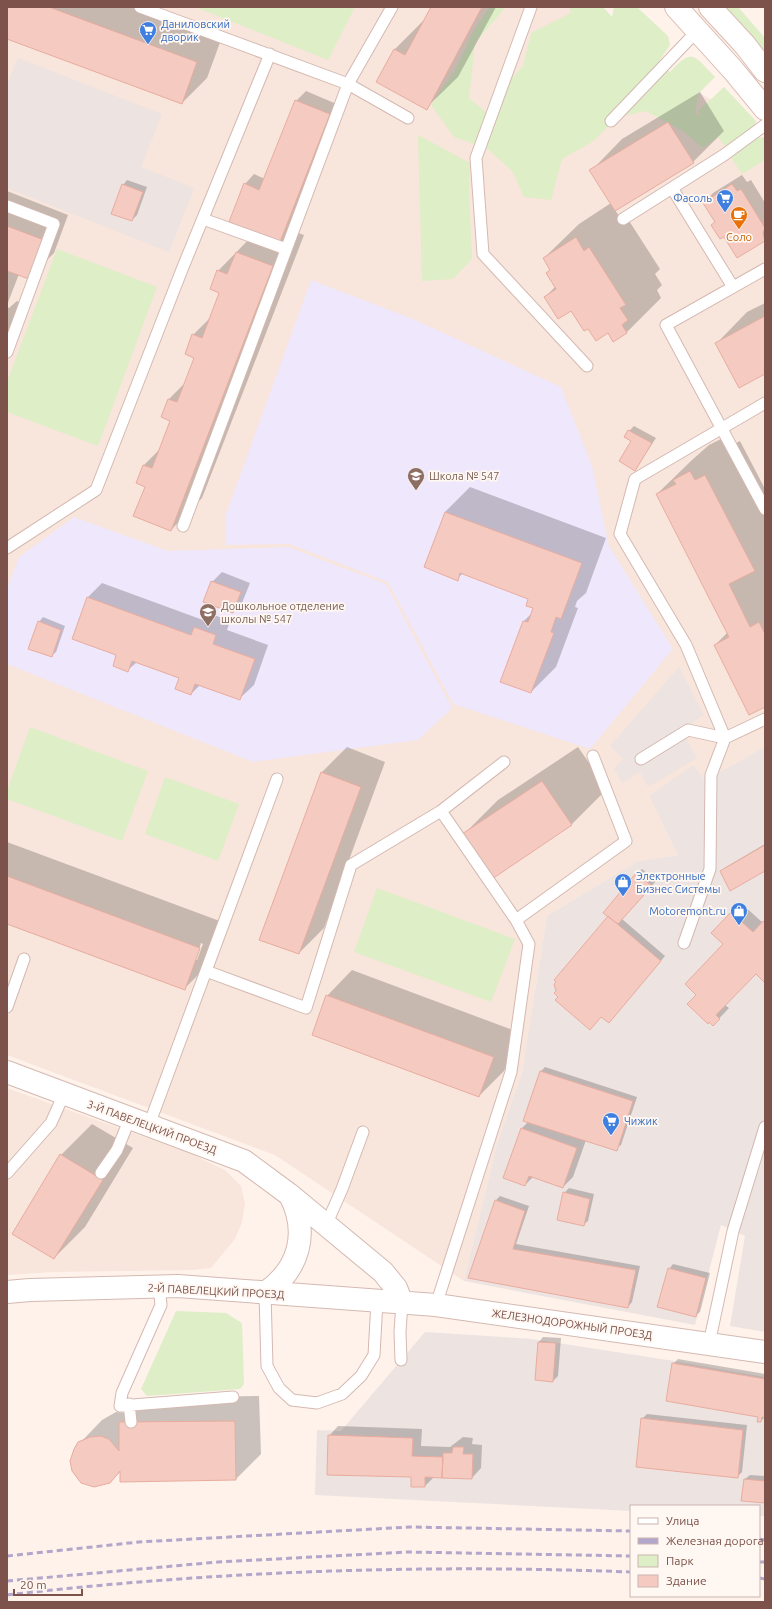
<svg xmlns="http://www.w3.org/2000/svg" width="772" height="1609" viewBox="0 0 772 1609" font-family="Ubuntu,sans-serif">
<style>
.residential{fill:#f8e5db}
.industrial{fill:#ede3e0}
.education{fill:#efe7fb}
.green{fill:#deeec7}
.shadow{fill:#0003;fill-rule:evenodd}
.building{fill:#f5cac0;stroke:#e9ac9f}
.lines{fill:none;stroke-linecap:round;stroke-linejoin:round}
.service-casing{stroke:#d4b9b1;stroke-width:13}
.minor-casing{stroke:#d4b9b1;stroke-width:24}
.secondary-casing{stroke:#dabab0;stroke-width:24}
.service{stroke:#fff;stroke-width:11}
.minor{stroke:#fff;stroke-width:22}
.secondary{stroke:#fff;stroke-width:22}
.rail{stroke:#b2a6ca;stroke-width:3;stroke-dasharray:6 4;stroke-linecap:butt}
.labels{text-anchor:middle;stroke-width:3.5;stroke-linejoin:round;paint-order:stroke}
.shop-label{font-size:11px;fill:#366cbe;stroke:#fff7f2;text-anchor:start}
.food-label{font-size:11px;fill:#c56008;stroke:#fff7f2}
.education-label{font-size:11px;fill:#785e54;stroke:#fff7f2;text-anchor:start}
.street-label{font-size:11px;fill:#7c524a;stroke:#fff7f2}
</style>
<rect width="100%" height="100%" fill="#fef2eb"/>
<path class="residential" d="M7,7H595L664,73L735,113L765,164V747L705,780L693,766L649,796L678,855L638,861L547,916L522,1073L497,1144L464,1281L275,1155L7,1055Z
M7,1088L189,1153L225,1170L241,1186L245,1203L242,1222L235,1239L211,1268L193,1270L52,1272L7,1275Z"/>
<path class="industrial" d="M18,58L162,114L141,167L194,188L169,252L7,188V85Z
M679,667L704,715L681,730L697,758L648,787L640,772L622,783L614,768L623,759L610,746Z
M765,747V1332L730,1326L745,1236L721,1225L695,1325L464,1281L497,1144L522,1073L547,916L638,861L678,855L649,796L693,765L705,780Z
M425,1332L532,1339L674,1361L765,1377V1516H759V1506H631V1511L315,1495L317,1430L341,1431Z"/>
<path class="education" d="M311,280L413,319L561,387L592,466L609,546L673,649L590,749L453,704L388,582L289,544L226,545L225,517Z
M74,517L168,551L288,547L386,584L452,708L418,740L253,762L7,664V589L19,557Z"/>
<path class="green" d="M195,7H355L328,60Z
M569,7H603L612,17L614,7H637L668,36L670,45L658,63L670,72C693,47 694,56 715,77L698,94L695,114L701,116L698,111L724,87L756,121L755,128L726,147L718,137L703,148L683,131L646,111L618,117L592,142L562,159L551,200L524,197L513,172L488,149L454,137L431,105L456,69L473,32L489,8H505L475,43L469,98L488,114L500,91L523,66L531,33L571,13Z
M726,7H738L765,38V51Z
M418,135L470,163L469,192L472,259L453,279L422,281Z
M764,137L765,160L742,174L730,156L758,138Z
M57,249L157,287L98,446L7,412V382Z
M30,727L148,771L122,841L7,799V791Z
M165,777L239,804L218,861L145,834Z
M377,888L515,939L491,1002L354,952Z
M176,1311L226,1313L242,1323L244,1384L240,1389L147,1396L141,1389Z"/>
<path class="shadow" d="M7,7H140L222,37L207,78L182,103L7,38Z
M432,7H496L458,77L426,108L377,82L395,49L426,18Z
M306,91L339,105L290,230L304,235L202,498L171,530L146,486L144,465L161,448L171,420L162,417L169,399L186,382L196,357L193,335L211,317L221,293L218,271L256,232L245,184L254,174L265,179L296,101Z
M700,92L724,131L693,162L615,210L619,216L624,213L660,269L655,274L662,285L657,290L661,298L626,333L609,332L588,327L571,310L545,297L556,286L551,269L544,258L579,224L611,203L591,171L622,139Z
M742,175L747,182L751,180L765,203V240L738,257L704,203L713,193Z
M127,180L147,187L137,215L132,220L123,185Z
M7,191L68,215L54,253L29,278L19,274L7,305Z
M17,301L22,303L7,344V307L9,308Z
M765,303V373L716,344L747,312Z
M634,426L656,438L635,470L633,441L629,431Z
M725,437L730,446L740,441L765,489V706L715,645L727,633L657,494L692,460L709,445Z
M470,487L606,538L586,593L577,601L575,607L578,608L556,667L531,692L524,621L532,613L534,608L529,598L463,573L457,579L445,512Z
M222,572L250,583L242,603L233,612L212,582Z
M102,583L203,620L209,613L230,621L227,630L268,645L254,685L239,699L200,685L191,694L180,677L137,662L128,670L88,597Z
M43,617L65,626L56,652L51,656L39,622Z
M347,747L385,762L324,928L299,953L260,939L322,772Z
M578,747L607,789L572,824L493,877L464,834L498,800Z
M7,842L225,923L209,964L184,989L7,923ZM201,943L203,944L197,960H195Z
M765,844V870L721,871L726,867Z
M642,869L656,881L622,919L665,956L613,1018L609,916L605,913Z
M741,903L763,923L765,920V981L756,973L725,1005L729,1008L713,1025L697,995L725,944L732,913Z
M352,970L518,1032L504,1071L479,1096L327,996Z
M545,1067L637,1097L621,1145L616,1149L586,1140L573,1177L563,1187L533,1177L525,1185L521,1129L529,1121L540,1072Z
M92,1124L133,1148L85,1227L54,1258L61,1155Z
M569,1188L594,1194L588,1221L583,1225L564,1193Z
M500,1196L529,1206L516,1244L640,1266L632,1302L628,1307L469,1277L495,1201Z
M673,1264L710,1273L700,1312L695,1316L669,1269Z
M543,1337L561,1338L558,1376L553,1381L536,1379L539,1342Z
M678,1359L765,1374V1417L761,1421L759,1416L673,1364Z
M259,1396L261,1454L236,1479L121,1471L110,1482L85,1484L77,1478L73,1470L77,1446L102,1420L116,1412L129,1413L145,1398Z
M647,1414L747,1425L742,1472L737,1477L642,1419Z
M338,1426L422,1429L421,1446L450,1447L463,1437L473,1438L472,1444L482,1445L481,1468L472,1478L434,1477L425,1486L412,1476L329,1436Z
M750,1475L765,1476V1502L745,1479Z"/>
<path class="building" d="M7,7H49L197,62L182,104L7,39Z
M431,7H482L427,110L376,82L394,49L405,55Z
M295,100L330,114L280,242L229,222L244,183L259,190Z
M668,122L694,163L615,211L589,170Z
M122,184L143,192L132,221L111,214Z
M732,184L737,191L741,189L765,228L763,233L765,241L737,258L724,237L720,239L711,225L715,222L703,203Z
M7,226L44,240L29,279L7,271Z
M576,237L584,251L589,247L626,305L620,308L628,320L622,325L627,333L613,342L608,333L596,341L588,329L584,331L571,311L558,319L544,297L556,289L546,273L550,270L543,258Z
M236,252L273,266L171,531L133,516L145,487L136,483L143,465L152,468L170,421L161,417L168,399L177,402L194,358L185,354L192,334L202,338L219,293L210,289L217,270L227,274Z
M765,316V374L739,388L715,343Z
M628,430L652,443L635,471L619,461L631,441L624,437Z
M690,471L695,480L705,475L755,571L729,584L750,627L759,622L765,634V707L749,715L714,645L729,637L656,494L676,484L673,480Z
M445,512L582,563L561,619L556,617L551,632L554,633L531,693L500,682L523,621L528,622L533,608L526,606L528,599L460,573L458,581L424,567Z
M211,581L241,592L233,613L203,602Z
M87,597L191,635L194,627L216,635L213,644L255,659L240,700L195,684L191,695L175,689L179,678L132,661L128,672L113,666L116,655L72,639Z
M38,621L61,630L52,657L28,649Z
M321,772L361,787L299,954L259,940Z
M542,781L572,825L492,879L462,834Z
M765,845V871L730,891L720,871Z
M636,873L652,886L618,924L603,913Z
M7,876L200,948L185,990L7,924Z
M731,912L753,932L763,921L765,923V983L756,974L716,1015L720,1019L713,1026L709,1022L708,1024L687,1004L696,995L685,984L723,944L711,933Z
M608,916L661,961L609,1023L601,1017L590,1030L555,1000L558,997L554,993L556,991L554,984L556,982L554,980Z
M326,995L494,1057L479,1097L312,1035Z
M540,1071L633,1101L617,1151L523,1121Z
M521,1128L577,1148L563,1188L529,1176L525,1186L503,1178Z
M60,1154L103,1180L54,1259L12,1234Z
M563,1192L590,1199L584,1226L557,1220Z
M495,1200L525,1211L513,1249L636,1270L628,1308L468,1278Z
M668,1268L706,1278L696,1317L657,1307Z
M538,1342L556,1343L553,1382L535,1380Z
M672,1363L765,1379V1418L762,1417L761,1422H757L758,1417L666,1401Z
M641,1418L743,1430L738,1478L636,1467Z
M235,1421L236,1480L120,1482V1471L110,1483L94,1487L81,1483L72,1471L70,1461L74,1449L78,1442L90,1437L101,1436L109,1439L119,1451V1422Z
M328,1435L413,1438L412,1456L443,1457L442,1478L425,1477V1487H411V1477L327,1475Z
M453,1447H464L463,1454H473L472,1479L442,1478L443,1453H452Z
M744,1479L765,1481V1503L741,1501Z"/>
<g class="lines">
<defs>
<path id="service" d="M140,7L348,84L408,118
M531,7L476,158L483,254L587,366
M611,121L698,30
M672,188L733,287
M7,206L54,224L7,352
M203,219L286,249
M623,219L724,155L765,125
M765,269L666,325L765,509
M183,526L348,84L392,7
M7,548L96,490L181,272L270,54
M641,759L688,730L725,738L765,719
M516,920L626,841L593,756
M684,943L710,869L711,775L725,738L686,645L620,534L635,479L765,403
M206,971L306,1008L351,865L441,811
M7,1007L24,959
M149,1125L277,779
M7,1173L51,1123L64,1094
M101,1173L117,1150L130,1118
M327,1223L342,1189L363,1132
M159,1286L161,1305L122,1393L120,1406L233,1397
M265,1293L267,1366L279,1388L292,1400L317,1403L342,1394L361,1376L374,1355L377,1301
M436,1305L511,1072L529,944L516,920L441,811L504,762
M709,1344L733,1231L765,1127
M401,1360L400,1332L402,1303
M129,1404L131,1422"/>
<path id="minor" d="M7,1072L244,1161L290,1195L383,1272L396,1288L402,1303
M7,1292L30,1290L178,1286L436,1305L765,1352
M265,1293C300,1269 309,1232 290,1195"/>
<path id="secondary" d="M676,7L733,70L765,109
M710,7L745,45L765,71"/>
</defs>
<use href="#service" class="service-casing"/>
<use href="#minor" class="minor-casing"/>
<use href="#secondary" class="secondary-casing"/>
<use href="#service" class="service"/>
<use href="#minor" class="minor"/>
<use href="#secondary" class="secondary"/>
<path class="rail" d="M759,1539L765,1540
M7,1556L139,1542L410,1527L631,1531
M759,1562H765
M759,1578L765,1579
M7,1581L218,1562L408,1552L631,1556
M7,1595C214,1571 423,1564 631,1572"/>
</g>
<defs>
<symbol id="supermarket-pin" viewBox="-11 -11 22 30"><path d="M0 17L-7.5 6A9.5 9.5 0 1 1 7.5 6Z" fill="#3f7fe0" stroke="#fff7f2"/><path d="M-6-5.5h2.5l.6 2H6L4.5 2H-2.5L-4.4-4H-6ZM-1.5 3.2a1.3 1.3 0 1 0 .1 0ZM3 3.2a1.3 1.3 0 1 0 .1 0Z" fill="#fff"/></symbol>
<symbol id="cafe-pin" viewBox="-11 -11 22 30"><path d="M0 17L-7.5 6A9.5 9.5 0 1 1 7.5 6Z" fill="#e8710a" stroke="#fff7f2"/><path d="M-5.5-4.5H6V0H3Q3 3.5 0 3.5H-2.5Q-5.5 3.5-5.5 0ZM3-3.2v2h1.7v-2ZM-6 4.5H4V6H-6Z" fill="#fff"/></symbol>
<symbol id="school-pin" viewBox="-11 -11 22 30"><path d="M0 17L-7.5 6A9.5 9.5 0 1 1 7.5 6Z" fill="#8d6e63" stroke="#fff7f2"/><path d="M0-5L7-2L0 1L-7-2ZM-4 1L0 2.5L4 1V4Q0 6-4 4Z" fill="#fff"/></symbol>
<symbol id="shop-pin" viewBox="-11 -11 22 30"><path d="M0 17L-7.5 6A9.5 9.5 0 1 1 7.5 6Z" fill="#3f7fe0" stroke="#fff7f2"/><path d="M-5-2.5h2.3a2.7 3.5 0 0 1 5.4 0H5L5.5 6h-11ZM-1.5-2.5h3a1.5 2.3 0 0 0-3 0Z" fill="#fff"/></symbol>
</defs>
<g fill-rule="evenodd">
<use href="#supermarket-pin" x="138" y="20" width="20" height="27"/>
<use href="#supermarket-pin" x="715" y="188" width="20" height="27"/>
<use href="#cafe-pin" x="729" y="205" width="20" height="27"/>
<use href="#school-pin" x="406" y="466" width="20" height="27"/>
<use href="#school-pin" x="198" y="602" width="20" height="27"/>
<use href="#shop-pin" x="613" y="872" width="20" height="27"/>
<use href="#shop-pin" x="729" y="901" width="20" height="27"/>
<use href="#supermarket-pin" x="601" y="1111" width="20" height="27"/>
</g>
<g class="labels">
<g class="shop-label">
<text x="161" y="28">Даниловский<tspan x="161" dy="13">дворик</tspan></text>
<text x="712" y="202" text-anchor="end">Фасоль</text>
<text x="636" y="880">Электронные<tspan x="636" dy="13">Бизнес Системы</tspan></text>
<text x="726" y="915" text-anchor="end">Motoremont.ru</text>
<text x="624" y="1125">Чижик</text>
</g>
<g class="food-label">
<text x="739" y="241">Соло</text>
</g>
<g class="education-label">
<text x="429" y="480">Школа № 547</text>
<text x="221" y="610">Дошкольное отделение<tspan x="221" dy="13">школы № 547</tspan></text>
</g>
<g class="street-label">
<text transform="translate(152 1127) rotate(20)" y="4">3-Й ПАВЕЛЕЦКИЙ ПРОЕЗД</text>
<text transform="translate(216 1291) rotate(3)" y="4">2-Й ПАВЕЛЕЦКИЙ ПРОЕЗД</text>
<text transform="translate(572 1324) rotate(8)" y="4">ЖЕЛЕЗНОДОРОЖНЫЙ ПРОЕЗД</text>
</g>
</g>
<rect width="772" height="1609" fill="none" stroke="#7c524a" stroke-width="16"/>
<rect x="630" y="1505" width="130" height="92" fill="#fff7f2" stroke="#cbb5af"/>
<rect x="638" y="1518" width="20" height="6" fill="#ffffff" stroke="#cbb5af"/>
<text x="666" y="1525" font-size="12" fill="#7c524a">Улица</text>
<rect x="638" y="1538" width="20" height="6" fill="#b2a6ca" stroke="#cbb5af"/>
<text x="666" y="1545" font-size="12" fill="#7c524a">Железная дорога</text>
<rect x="638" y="1555" width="20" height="12" fill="#deeec7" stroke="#cbb5af"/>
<text x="666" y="1565" font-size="12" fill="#7c524a">Парк</text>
<rect x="638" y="1575" width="20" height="12" fill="#f5cac0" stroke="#cbb5af"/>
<text x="666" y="1585" font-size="12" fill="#7c524a">Здание</text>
<path d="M14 1589v6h68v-6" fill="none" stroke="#7c524a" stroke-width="2"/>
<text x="20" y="1589" font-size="12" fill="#7c524a" stroke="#fff7f2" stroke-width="3" paint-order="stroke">20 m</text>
</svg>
